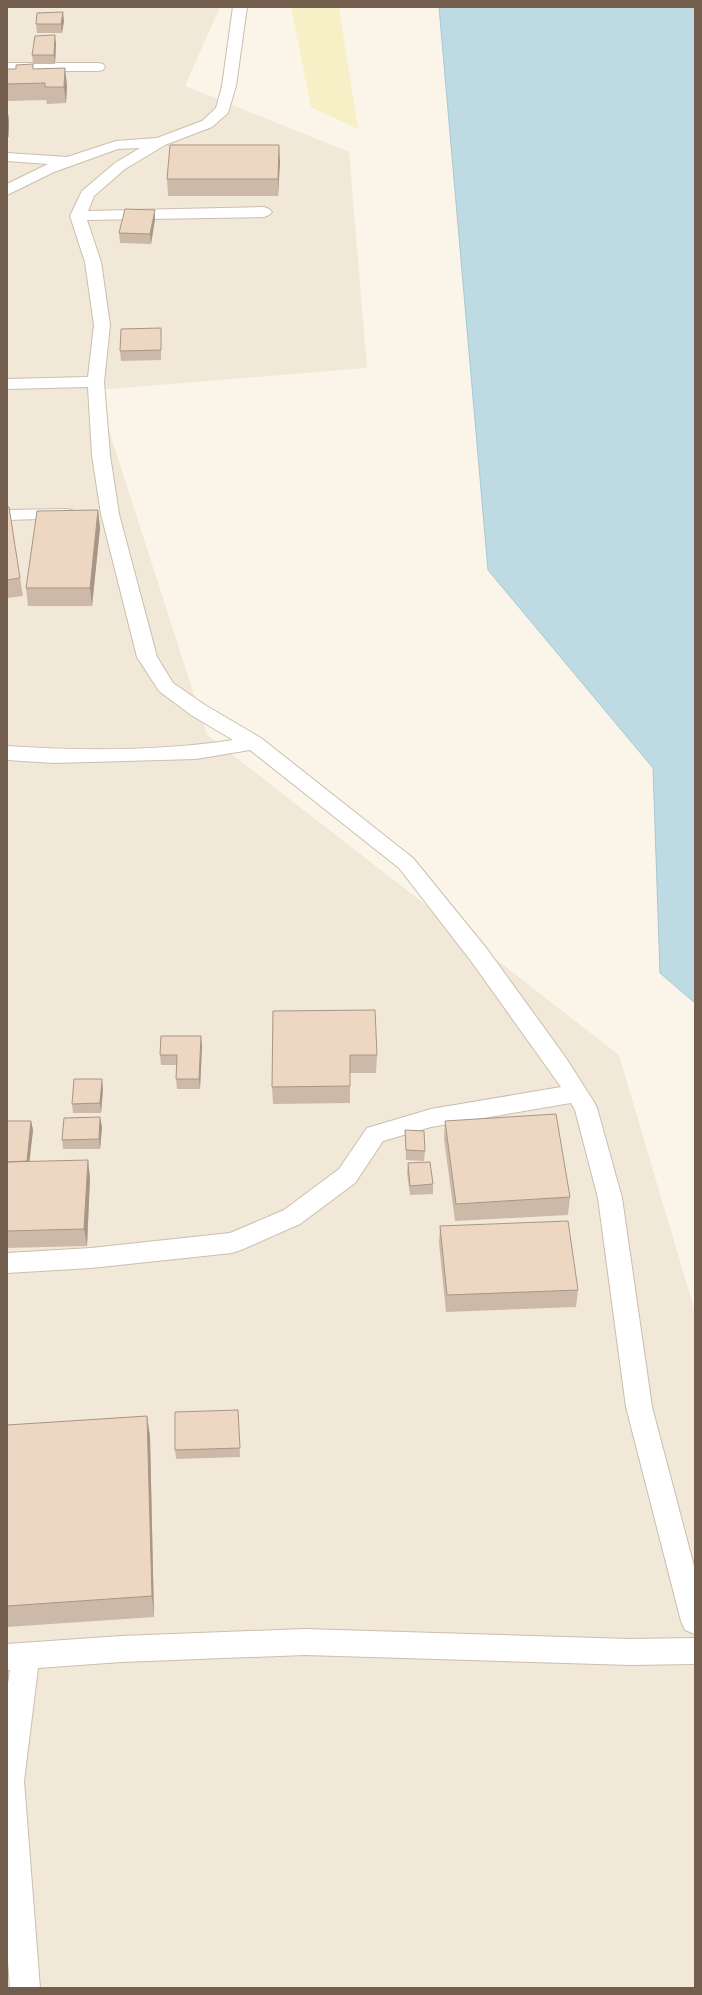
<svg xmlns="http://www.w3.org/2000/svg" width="702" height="1995" viewBox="0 0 702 1995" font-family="'Work Sans',sans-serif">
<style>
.residential{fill:#f2e8d8}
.sand{fill:#f7f0c6}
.water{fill:#bedbe3;stroke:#a5c9d4}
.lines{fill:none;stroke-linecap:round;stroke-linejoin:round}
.minor-casing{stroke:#ccbeaf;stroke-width:2}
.minor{fill:#fff;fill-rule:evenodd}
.wall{fill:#cdb9a7}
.shaded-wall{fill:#a79688}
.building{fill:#eed7c2;stroke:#a79688}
</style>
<rect width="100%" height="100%" fill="#fbf5e9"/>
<path class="residential" d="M7,7H220L185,86L349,152L367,368L96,390L207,735L619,1055L695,1312V1988H7Z"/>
<path class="sand" d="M291,7H339L358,129L311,107Z"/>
<path class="water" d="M439,7H695V1003L660,973L653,768L488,570Z"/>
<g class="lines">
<defs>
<path id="minor" d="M233,7H247L236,86L228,113L212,127L165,145L125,169L94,196L88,211L264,207L269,209L272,212L269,215L264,217L87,220L101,262L110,325L104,382L110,455L119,514L157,657L173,683L205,705L261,738L413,858L487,949L566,1058L594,1102L597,1108L622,1198L652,1407L695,1570V1634L685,1630L681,1621L626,1407L598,1198L575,1110L571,1103L431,1127L383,1141L355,1183L300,1224L241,1250L232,1253L91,1268L7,1273V1253L91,1248L230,1233L284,1210L339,1169L367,1128L431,1109L561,1087L471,961L399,868L250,750L196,759L54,763L7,760V746C79,751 162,751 233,740L191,715L159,691L137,657L101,514L92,455L88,387L7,389V379L88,377L94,325L85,262L70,216L82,191L115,163L140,148L118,149L54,172L7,195V184L48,164L7,161V153L67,157L116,141L157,138L202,121L216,108L222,86Z
M7,63H98L103,64L105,67L103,70L98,71H7Z
M66,509L72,510L75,514L72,518L7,520V510Z
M305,1629L630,1639L695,1638V1664L630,1665L305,1655L121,1662L38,1668L24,1781L40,1988H10L7,1947V1691L10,1670H7V1644L121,1636Z"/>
</defs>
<use href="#minor" class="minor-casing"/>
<use href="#minor" class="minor"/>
</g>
<path class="wall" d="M64,21L62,33H37L36,24Z
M56,44L55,64H33L32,55Z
M34,69L67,85L66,103L47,104L46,100L7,101V84Z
M7,115H8L9,124V137H7Z
M280,162L278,196H168L167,179Z
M155,219L151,244L120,243L119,233Z
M161,328V360L121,361L120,351Z
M7,507L20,578L23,596L7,598Z
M98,510L100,528L92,606H28L26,588Z
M273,1011L377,1055L376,1073H350V1103L273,1104L272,1087Z
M202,1046L200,1089H177L176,1079L177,1065H161L160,1055Z
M103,1089L101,1113H73L72,1104Z
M7,1121H31L33,1130L29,1161L90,1177L87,1246L7,1248Z
M445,1121L570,1197L568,1215L455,1221L444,1139Z
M102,1127L100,1149H63L62,1140Z
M405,1130L425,1151L424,1161L406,1160Z
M408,1163L433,1184V1194L410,1195L407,1173Z
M440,1226L578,1290L576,1307L446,1312L439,1243Z
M238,1410L240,1457L176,1459L175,1450Z
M147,1416L150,1437L154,1617L7,1627V1425Z"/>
<path class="shaded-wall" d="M63,12L64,21L62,33L61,24Z
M55,35L56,44L55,64L54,55Z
M65,68L67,85L66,103L64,87Z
M8,115L9,124V137L8,128Z
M279,145L280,162L278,196V179Z
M155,210V219L151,244L150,234Z
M98,510L100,528L92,606L90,588Z
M201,1036L202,1046L200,1089L199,1079Z
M102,1079L103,1089L101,1113L100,1103Z
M100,1117L102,1127L100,1149L99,1139Z
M31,1121L33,1130L28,1175L26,1165Z
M88,1160L90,1177L87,1246L84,1229Z
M147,1416L150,1437L154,1617L152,1596Z"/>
<path class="building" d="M63,12L61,24H36L37,13Z
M55,35L54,55H32L35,36Z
M33,64V69L65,68L64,87H45V83L7,84V69H16V65Z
M7,115H8V128H7Z
M170,145H279L278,179H167Z
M125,209L155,210L150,234L119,233Z
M161,328V350L120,351L121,329Z
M7,507H9L20,578L7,580Z
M98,510L90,588H26L37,511Z
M375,1010L377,1055H350V1086L272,1087L273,1011Z
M161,1036H201L199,1079H176L177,1055H160Z
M74,1079H102L100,1103L72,1104Z
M556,1114L570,1197L456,1204L445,1121Z
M100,1117L99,1139L62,1140L64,1118Z
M7,1121H31L27,1161L7,1162Z
M405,1130L424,1131L425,1151L406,1150Z
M88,1160L84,1229L7,1231V1162Z
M430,1162L433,1184L410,1186L408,1163Z
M568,1221L578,1290L447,1295L440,1226Z
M238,1410L240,1448L175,1450V1412Z
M147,1416L152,1596L7,1606V1425Z"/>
<rect width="702" height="1995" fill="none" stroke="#735e4e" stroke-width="16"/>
</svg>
